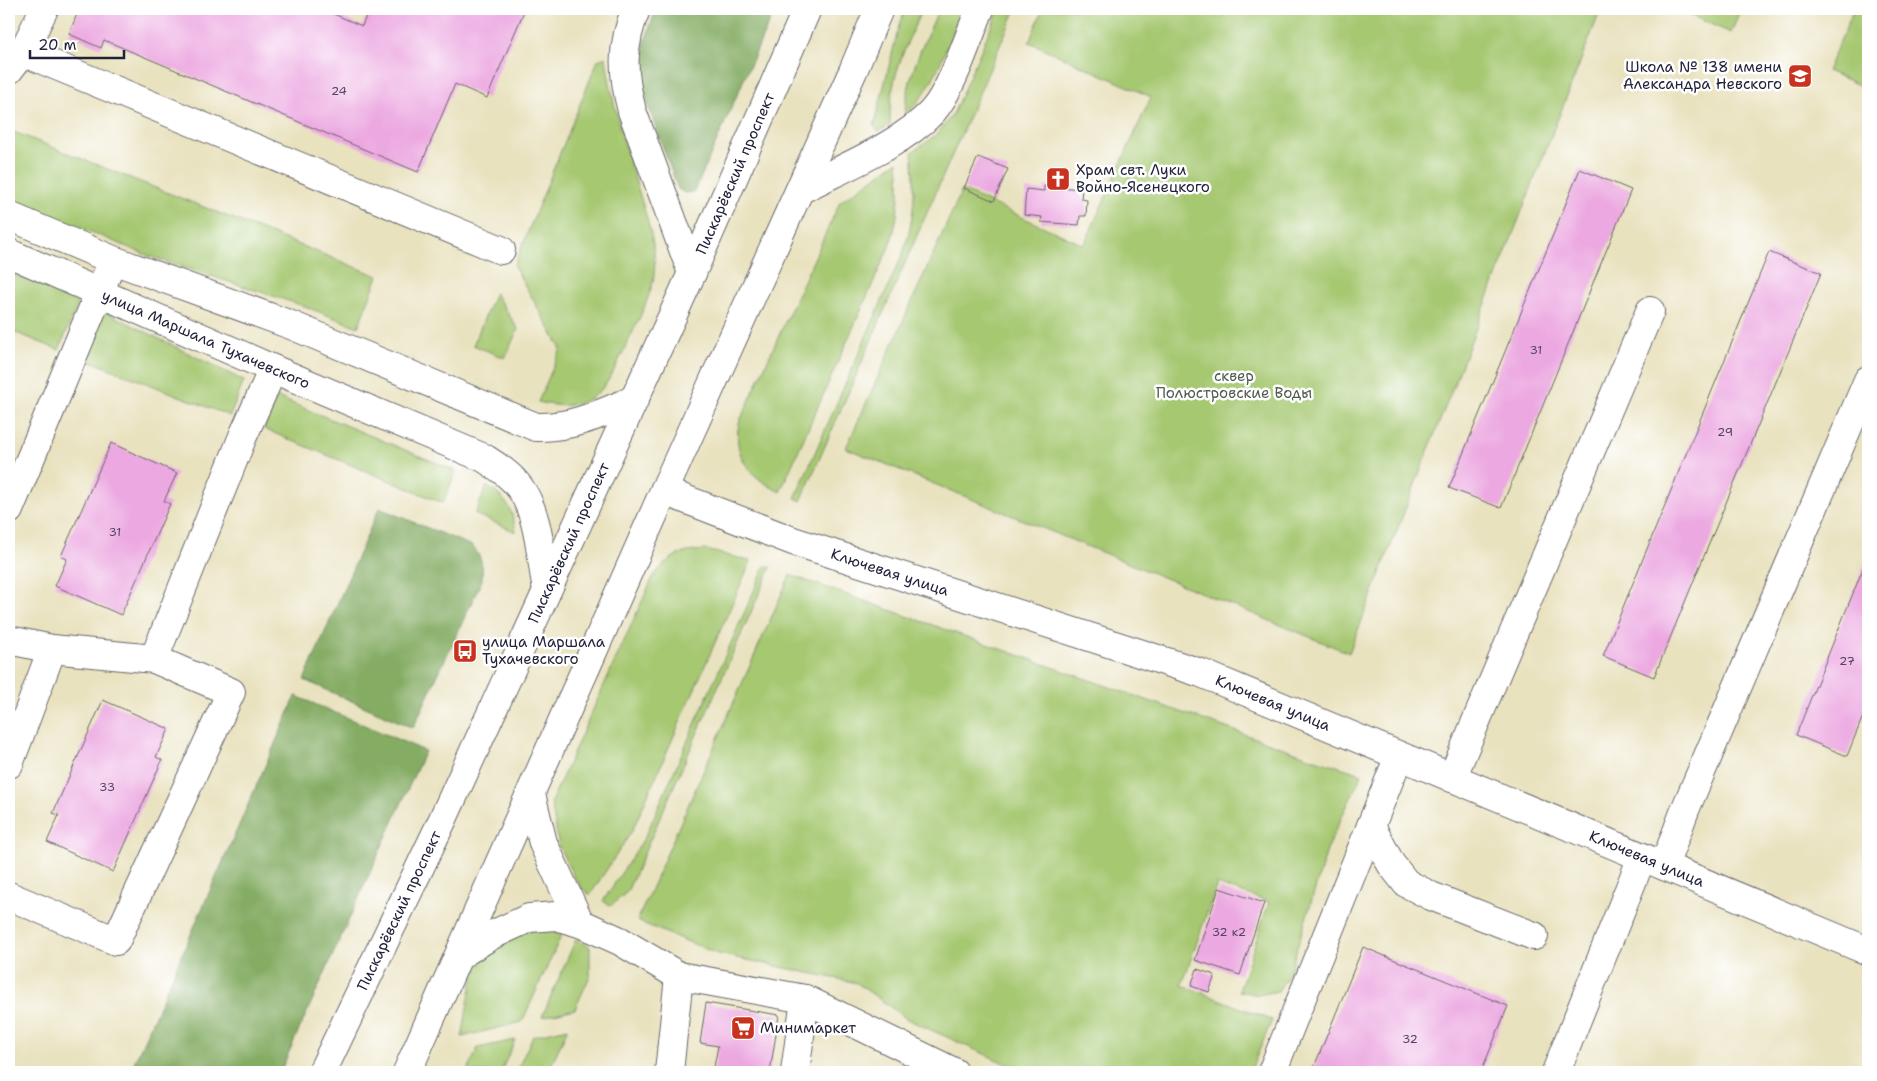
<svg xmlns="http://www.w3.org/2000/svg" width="1877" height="1081" viewBox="0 0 1877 1081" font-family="'Shantell Sans',sans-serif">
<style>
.green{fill:#a6c871;stroke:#647556}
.forest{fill:#84ac63;stroke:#53674f}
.building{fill:#eca9e1}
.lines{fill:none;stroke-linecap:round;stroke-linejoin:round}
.minor-casing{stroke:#686569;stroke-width:30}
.major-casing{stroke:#686569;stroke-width:30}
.minor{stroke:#fff;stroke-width:28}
.major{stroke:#fff;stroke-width:28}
.labels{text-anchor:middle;stroke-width:5;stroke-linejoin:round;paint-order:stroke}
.number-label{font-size:12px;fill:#544464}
.poi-label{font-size:15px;fill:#22223b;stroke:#fff;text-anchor:start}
.street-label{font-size:15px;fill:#22223b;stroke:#fff}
.park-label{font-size:15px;fill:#505c4e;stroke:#fff}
</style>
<rect width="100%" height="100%" fill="#fff"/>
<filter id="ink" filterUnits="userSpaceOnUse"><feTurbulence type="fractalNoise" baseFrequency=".02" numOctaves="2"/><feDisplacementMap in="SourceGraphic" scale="10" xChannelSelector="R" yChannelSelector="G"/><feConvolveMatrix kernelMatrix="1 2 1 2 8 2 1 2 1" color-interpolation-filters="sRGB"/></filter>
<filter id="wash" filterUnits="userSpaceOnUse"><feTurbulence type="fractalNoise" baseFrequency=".0096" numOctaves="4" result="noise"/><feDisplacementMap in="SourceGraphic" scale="20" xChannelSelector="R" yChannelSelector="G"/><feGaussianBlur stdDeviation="1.12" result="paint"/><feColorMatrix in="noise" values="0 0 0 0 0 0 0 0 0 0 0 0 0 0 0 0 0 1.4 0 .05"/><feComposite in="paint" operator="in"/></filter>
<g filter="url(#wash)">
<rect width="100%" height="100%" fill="#e9e2bf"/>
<path class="green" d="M906,9H922C904,51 889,78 890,125L878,132L874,126L900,22Z
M939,9H962C947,44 935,90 905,115C906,77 924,43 939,9Z
M999,9H1016L801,501L795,498L903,253C915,216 916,191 912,152L935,136L953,114Z
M1043,9H1601L1349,653L846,448L962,190L1084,245L1151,97L1029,42Z
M1676,9H1741L1731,33Z
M1854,9H1868V89L1827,71Z
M606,57C611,99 623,139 635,179C644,211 660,248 653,282C646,309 630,337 618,362C601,401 579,412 538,402L561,349L514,266L598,60Z
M9,130L378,276L358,327L301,305L149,256L9,198Z
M898,161C901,192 899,218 889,247L780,492C751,477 732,458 739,423L840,202Z
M9,272L79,301L59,350L9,330Z
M495,293L518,329L505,358L473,345Z
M104,311L244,381L230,416L85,359Z
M277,397L456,471L443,503L264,429Z
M487,486C507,500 512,507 516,532L475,514Z
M706,550L751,561L632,831L590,895L581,887L573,875L559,847L551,802L653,577C670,555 678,552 706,550Z
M765,566L771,567L627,892L611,906L603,901L645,837Z
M790,575L1312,758L1362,774L1329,844L1289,974L1278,991L1258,995L1239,991L1269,902L1217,884L1182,985L1272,1020L1250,1072H1024L907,1019L857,983L718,954L637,921Z
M543,928L562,934L522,1022L462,1037C466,1018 473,958 487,948C502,937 526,932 543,928Z
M576,939L590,947V976L575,1009L542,1017Z
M568,1028L548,1072H516L533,1036Z
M515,1040L501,1072H467L478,1048Z"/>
<path class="forest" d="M656,9H775L697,186L693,192L685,193L678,189L641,86L640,56Z
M379,508L472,546C482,557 483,565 482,580L413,728L304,680Z
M296,696L425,751L280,1072H130Z"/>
<g id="blocks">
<path class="building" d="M79,9H322L362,26L369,9H525L487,98L455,84L418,172L104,40L101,48L69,34Z
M978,157L1008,169L994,201L964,188Z
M1580,169L1631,190L1501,508L1449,488Z
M1044,186L1082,189L1081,199L1087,200L1086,216H1080L1079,225L1041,222L1042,217L1024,215L1026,189L1044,191Z
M1769,252L1821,273L1654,677L1603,656Z
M111,443L177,473L164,501L170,504L121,615L55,586L67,559L61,556Z
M1868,556V704L1847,756L1796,735Z
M103,700L169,729L156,757L162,760L113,872L47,842L59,815L53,813Z
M1219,888L1264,903L1240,975L1195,960Z
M1363,947L1508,1006L1481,1072H1312Z
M1197,969L1215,975L1209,992L1191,986Z
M706,1003L779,1015L770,1072H713L718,1046L700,1043Z"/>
</g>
</g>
<g filter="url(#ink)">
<use href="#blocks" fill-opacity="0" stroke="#686569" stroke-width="1"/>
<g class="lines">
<defs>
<g id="minor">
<path d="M636,9C621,46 622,73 632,111L692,273"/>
<path d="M23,52L44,9"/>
<path d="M9,70L23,52L501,250"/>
<path d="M800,190C840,169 901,145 932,112C952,90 968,38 980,9"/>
<path d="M9,216L113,260L291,325L536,427C572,428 600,414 633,400"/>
<path id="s1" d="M9,253L273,369L484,458C498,467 511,475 520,488C539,513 541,560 547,590"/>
<path id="s2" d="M664,491L793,541L1201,673L1868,951"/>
<path d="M9,510L107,274"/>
<path d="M9,640L52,649L154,659L231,692L116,941L9,896"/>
<path d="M154,659L243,436L273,369"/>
<path d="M9,764L52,649"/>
<path d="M1452,778L1650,311"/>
<path d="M531,794L543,843L580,923"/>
<path d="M1371,826L1391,864L1406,883L1431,896L1534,936"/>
<path d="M1664,866L1685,810L1868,380"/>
<path d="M460,955L492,935L529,918L556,916L580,923L620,941L679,976L805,999L795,1072"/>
<path d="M805,999L954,1072"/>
<path d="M669,1072L679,976"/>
<path d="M1272,1072L1399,756"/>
<path d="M1556,1072L1642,857"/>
</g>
<g id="major">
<path id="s3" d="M322,1072L442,821L692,273L807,9"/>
<path d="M407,1072L664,491L853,71L879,9"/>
</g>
</defs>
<use href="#minor" class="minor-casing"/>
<use href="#major" class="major-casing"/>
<use href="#minor" class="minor"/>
<use href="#major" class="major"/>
</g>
</g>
<defs>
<symbol id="school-square" viewBox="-11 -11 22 22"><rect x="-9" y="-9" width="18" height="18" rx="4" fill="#c8321e" stroke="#fff"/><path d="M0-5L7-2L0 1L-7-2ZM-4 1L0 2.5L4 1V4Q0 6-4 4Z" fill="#fff"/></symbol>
<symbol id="church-square" viewBox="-11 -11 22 22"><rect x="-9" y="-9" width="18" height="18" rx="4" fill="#c8321e" stroke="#fff"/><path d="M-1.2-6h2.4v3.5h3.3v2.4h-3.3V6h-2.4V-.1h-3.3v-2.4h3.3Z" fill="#fff"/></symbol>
<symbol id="bus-square" viewBox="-11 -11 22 22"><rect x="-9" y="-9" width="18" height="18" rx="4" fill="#c8321e" stroke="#fff"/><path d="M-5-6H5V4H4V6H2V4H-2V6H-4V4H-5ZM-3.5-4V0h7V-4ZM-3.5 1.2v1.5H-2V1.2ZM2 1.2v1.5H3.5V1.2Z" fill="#fff"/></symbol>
<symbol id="supermarket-square" viewBox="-11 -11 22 22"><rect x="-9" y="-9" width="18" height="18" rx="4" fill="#c8321e" stroke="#fff"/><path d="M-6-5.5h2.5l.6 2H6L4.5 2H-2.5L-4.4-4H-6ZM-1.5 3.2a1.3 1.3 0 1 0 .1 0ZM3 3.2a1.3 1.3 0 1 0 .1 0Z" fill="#fff"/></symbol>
</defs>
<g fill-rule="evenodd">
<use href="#school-square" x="1786" y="62" width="28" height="28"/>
<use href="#church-square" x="1044" y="165" width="28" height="28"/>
<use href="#bus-square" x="451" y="637" width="28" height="28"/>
<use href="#supermarket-square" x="729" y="1014" width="28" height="28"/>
</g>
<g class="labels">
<g class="number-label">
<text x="339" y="95">24</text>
<text x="1536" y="354">31</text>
<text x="1725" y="436">29</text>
<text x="115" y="536">31</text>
<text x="1847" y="665">27</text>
<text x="107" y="791">33</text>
<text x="1229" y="936">32 к2</text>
<text x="1410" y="1043">32</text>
</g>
<g class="poi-label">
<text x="1782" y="72" text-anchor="end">Школа № 138 имени<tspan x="1782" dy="17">Александра Невского</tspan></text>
<text x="1076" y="175">Храм свт. Луки<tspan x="1076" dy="17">Войно-Ясенецкого</tspan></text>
<text x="482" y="647">улица Маршала<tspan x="482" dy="17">Тухачевского</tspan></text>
<text x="760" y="1033">Минимаркет</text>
</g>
<g class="street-label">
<text dy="5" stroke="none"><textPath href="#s3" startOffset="989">Пискарёвский проспект</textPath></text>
<text dy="5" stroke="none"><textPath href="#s1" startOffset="215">улица Маршала Тухачевского</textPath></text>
<text dy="5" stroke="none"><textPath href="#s3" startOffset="584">Пискарёвский проспект</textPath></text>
<text dy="5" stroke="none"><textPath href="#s2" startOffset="240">Ключевая улица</textPath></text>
<text dy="5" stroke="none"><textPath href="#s2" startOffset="645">Ключевая улица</textPath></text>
<text dy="5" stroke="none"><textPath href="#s2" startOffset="1050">Ключевая улица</textPath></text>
<text dy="5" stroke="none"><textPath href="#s3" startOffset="179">Пискарёвский проспект</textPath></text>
</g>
<g class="park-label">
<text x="1234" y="381">сквер<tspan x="1234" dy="17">Полюстровские Воды</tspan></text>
</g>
</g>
<rect width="1877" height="1081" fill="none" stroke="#fff" stroke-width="30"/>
<path d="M30 50v8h94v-8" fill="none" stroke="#22223b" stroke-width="2.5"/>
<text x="38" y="50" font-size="15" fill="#22223b" stroke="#ffffff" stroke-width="4" paint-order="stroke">20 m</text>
</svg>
